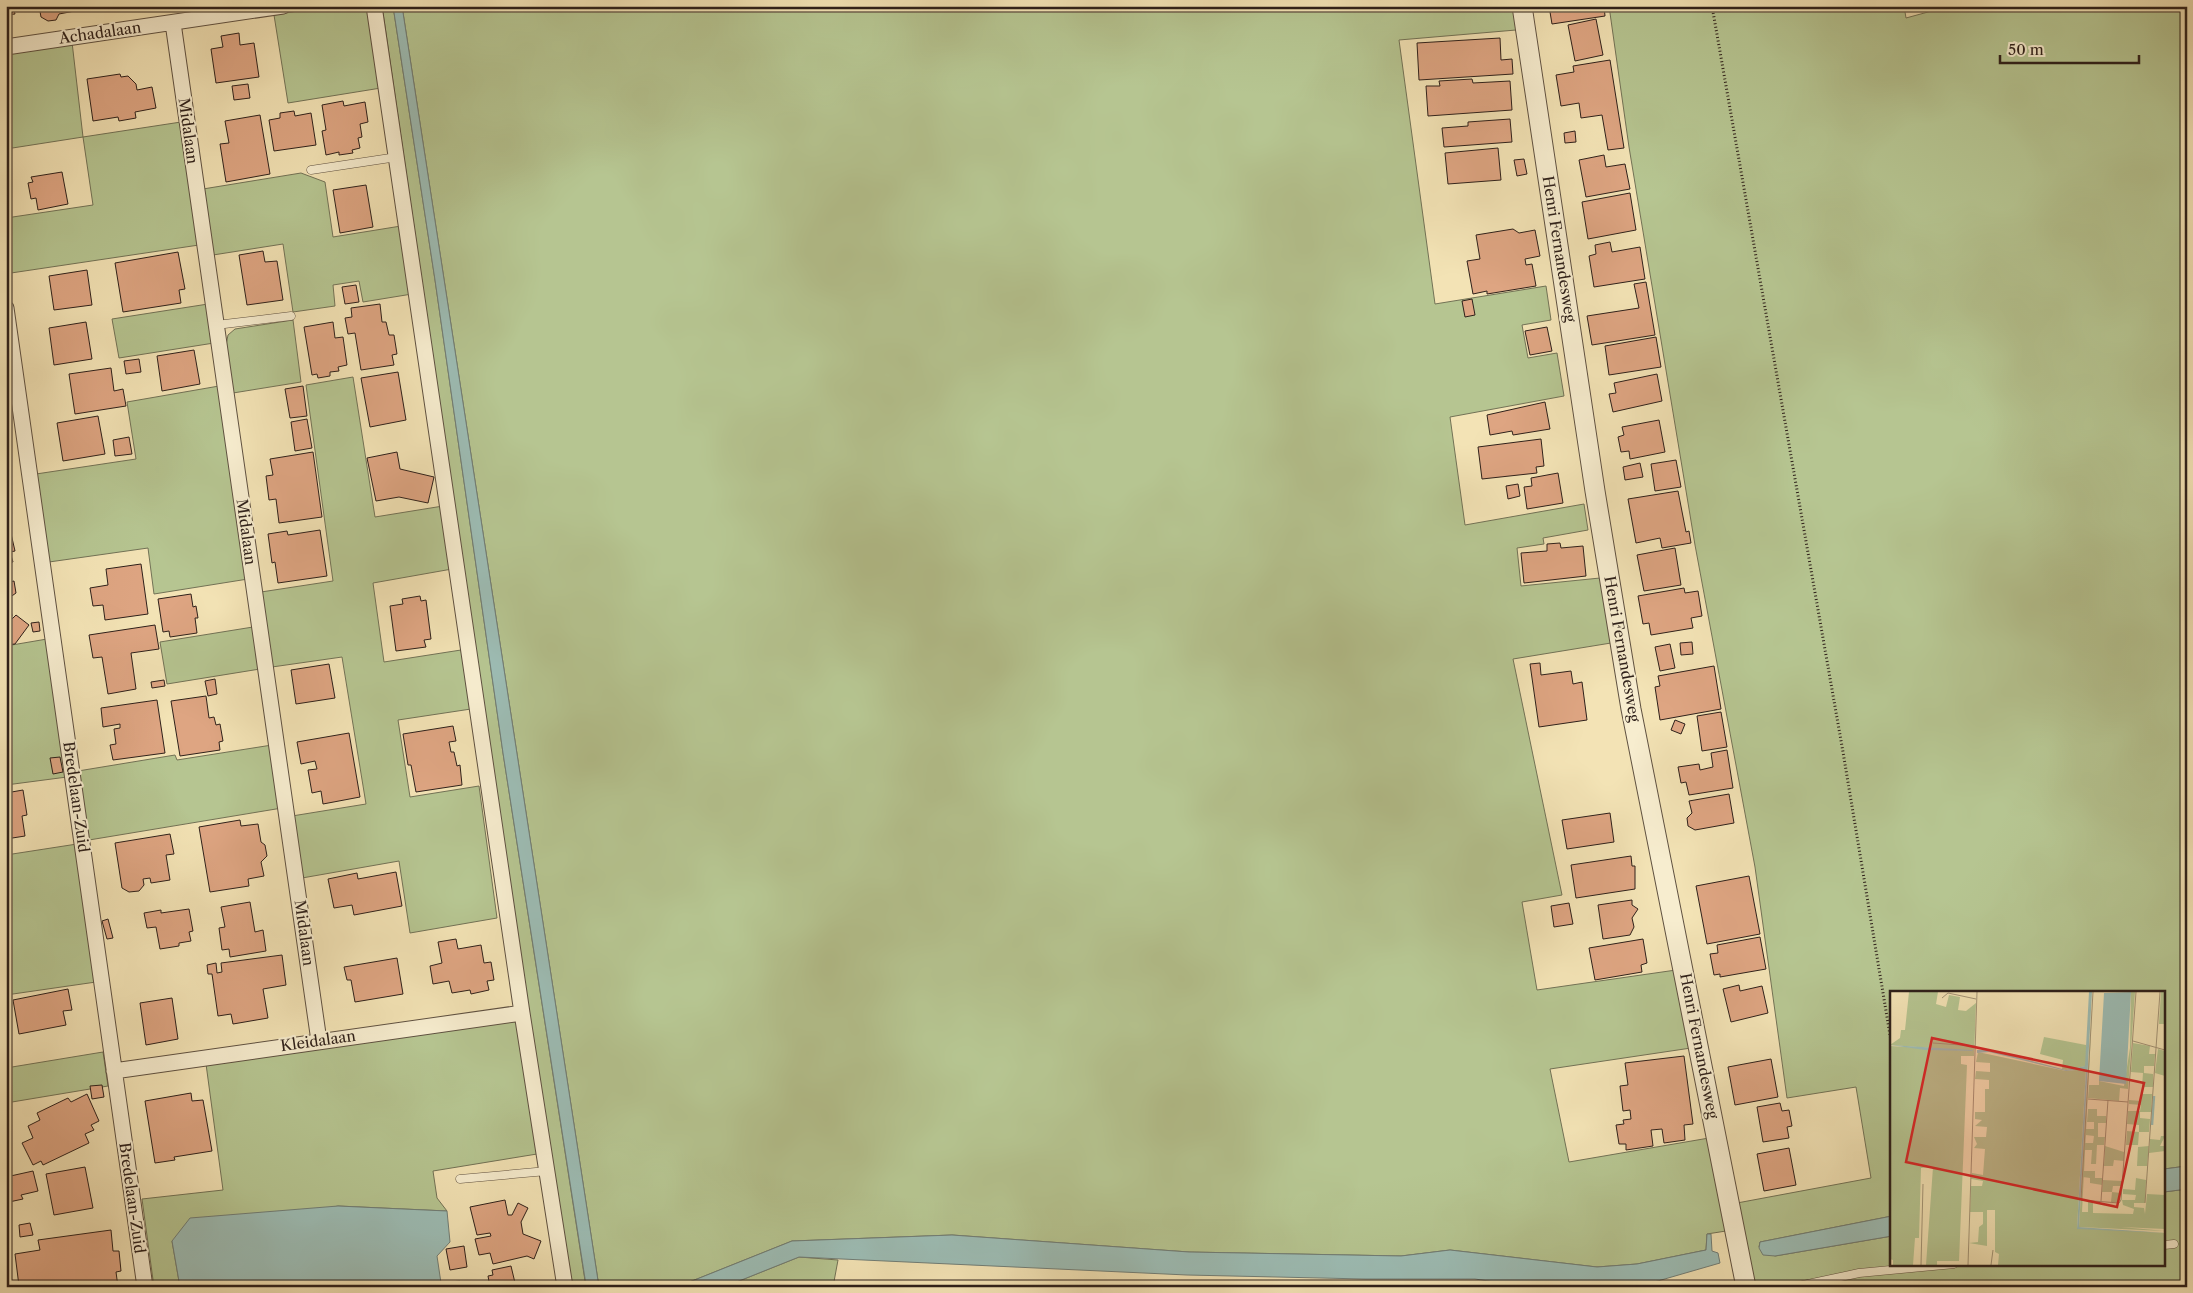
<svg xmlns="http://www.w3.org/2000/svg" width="2193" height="1293" viewBox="0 0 2193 1293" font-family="'Libre Caslon Text',serif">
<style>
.green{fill:#b6c591;stroke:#727256}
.water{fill:#9dbdb5;stroke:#717e77}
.building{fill:#dea582;stroke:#2e201a}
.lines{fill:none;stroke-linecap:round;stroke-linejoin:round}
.service-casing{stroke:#5f5141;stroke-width:9}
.minor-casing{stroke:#5f5141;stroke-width:17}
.tertiary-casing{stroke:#5f5141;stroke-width:21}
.path{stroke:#2e201a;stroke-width:3;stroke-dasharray:1 2.5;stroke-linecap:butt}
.service{stroke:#f7edcf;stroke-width:8}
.minor{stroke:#f7edcf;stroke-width:15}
.tertiary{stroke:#f7edcf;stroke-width:19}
.labels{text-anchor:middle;stroke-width:4;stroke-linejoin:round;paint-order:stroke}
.street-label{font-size:15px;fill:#2e201a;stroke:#f7edcf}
.inset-river{fill:none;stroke:#9dbdb5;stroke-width:2.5}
.inset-road{fill:none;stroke:#a49577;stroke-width:1}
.view{fill:#d62828;fill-opacity:0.15;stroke:#d62828;stroke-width:2.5}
.inset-edge{fill:none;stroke:#2e201a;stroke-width:2.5}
</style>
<rect width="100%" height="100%" fill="#f3e3b5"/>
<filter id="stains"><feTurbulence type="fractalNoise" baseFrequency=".004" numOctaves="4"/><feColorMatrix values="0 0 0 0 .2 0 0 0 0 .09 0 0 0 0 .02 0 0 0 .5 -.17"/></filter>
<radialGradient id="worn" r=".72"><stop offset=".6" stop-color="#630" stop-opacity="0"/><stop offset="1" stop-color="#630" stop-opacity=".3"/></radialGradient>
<path class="green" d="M327,6H361L368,12L381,88L288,103L274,15Z
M382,6H393L435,280L503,753L586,1287H572L528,1013Z
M402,6H1513L1516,30L1399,40L1435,304L1546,286L1551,320L1522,325L1528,358L1557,353L1564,396L1450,417L1465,525L1584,504L1588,530L1543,538L1544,544L1517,548L1521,586L1600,578L1611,643L1513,659L1562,895L1522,902L1537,990L1676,970L1691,1048L1550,1069L1569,1162L1709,1138L1726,1231L1707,1234L1706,1250L1637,1264L1597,1267L1450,1250L1401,1256L1189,1252L952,1235L792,1241L677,1287H599Z
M1609,6H1904L1906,18L1950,6H2187V1166L2164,1169V992H1892V1216L1760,1242L1759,1247L1775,1256L1892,1236V1264H2164V1192L2187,1189V1287H1753L1737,1203L1871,1178L1856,1087L1787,1098L1755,867L1695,545L1629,147Z
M72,42L83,137L181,122L199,245L11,273L6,245V218L93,205L83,137L6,149V52Z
M301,173L325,182L333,237L401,226L412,294L363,302L359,281L333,285L335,306L293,312L283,244L213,255L203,189Z
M208,304L214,343L119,358L112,319Z
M293,320L301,382L233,393L226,345L228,335L235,329Z
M353,377L375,517L443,506L452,569L373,583L384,662L461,650L471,709L398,720L410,797L479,786L497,918L410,933L399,861L302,878L292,816L366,804L342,657L272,667L261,592L333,581L306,385Z
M219,386L248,579L154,594L148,548L49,562L36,474L136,459L127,402Z
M253,627L260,669L167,684L160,642Z
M47,639L67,777L6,785V646Z
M272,745L282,808L89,840L78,771L175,755L177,760Z
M77,844L96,982L6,995V855Z
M518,1020L537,1154L433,1171L437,1198L447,1211L338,1206L172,1241L180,1287H154L142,1199L223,1190L206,1064Z
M103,1052L108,1086L6,1103V1068Z
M799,1257L838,1260L833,1287H724Z"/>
<path class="water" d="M393,6H402L599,1287H586V1285L503,753L435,280Z
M2187,1166V1189L2164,1192V1169Z
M338,1206L447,1211L450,1242L437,1256L441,1283L460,1281L461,1287H180L172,1241L190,1218Z
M1892,1216V1236L1775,1256L1763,1255L1759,1248L1760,1242Z
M1707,1234H1711L1712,1251L1718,1253L1720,1263L1637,1287H1629L1628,1282L1596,1287H1528L1475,1279H1365L1187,1275L799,1257L724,1287H677L792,1241L952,1235L1189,1252L1401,1256L1450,1250L1597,1267L1637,1264L1706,1250Z"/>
<path class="building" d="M6,6H13L15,14L6,15Z
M39,6H79L80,10L59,14L56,20L48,21L41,17Z
M1549,6H1604L1605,16L1552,24Z
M1596,19L1603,55L1575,61L1568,25Z
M239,33L240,45L254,43L259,77L216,83L211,49L223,47L221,36Z
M1500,38L1501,60L1512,59L1513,74L1419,80L1417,43Z
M1610,60L1624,148L1608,150L1602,115L1581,118L1579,103L1561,106L1556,75L1574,72L1573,66Z
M120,74L121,77L128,76L136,84L137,90L152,87L156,108L135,112L136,118L119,121L118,117L93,121L87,79Z
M1472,79L1473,83L1510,81L1512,110L1428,116L1426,86H1440L1439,81Z
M248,84L250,98L234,100L232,86Z
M343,101L344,106L365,102L368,122L360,124L362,137L358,138L360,148L352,150L353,153L339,155V152L326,155L322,131L326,130L322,105Z
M294,111L295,116L311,113L316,145L274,151L269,120L280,118V113Z
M260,115L270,174L226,182L220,144L229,143L225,121Z
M1510,119L1512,142L1444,147L1442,128L1468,126V122Z
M1575,131L1576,142L1565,143L1564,133Z
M1498,148L1501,180L1448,184L1445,153Z
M1604,155L1606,167L1625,164L1630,189L1586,197L1579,160Z
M1524,159L1527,174L1517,176L1514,160Z
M62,172L68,204L38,210L36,198L31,199L28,183L33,182L31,177Z
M366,185L373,227L340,233L333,190Z
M1630,193L1636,230L1588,239L1582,202Z
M1513,229L1519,233L1535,230L1540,256L1525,259L1526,265L1532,264L1536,286L1487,294V291L1473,294L1467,261L1480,259L1476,235Z
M1610,242L1612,252L1640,247L1645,279L1594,287L1589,256L1596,254L1595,245Z
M263,251L265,262L277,261L283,300L247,305L239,255Z
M178,252L185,289L179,290L181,303L123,312L115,263Z
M87,270L92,305L54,310L49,276Z
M1646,282L1655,335L1592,345L1587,316L1639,308L1634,284Z
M356,285L359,302L345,304L342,287Z
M1472,299L1475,315L1465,317L1462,301Z
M380,304L382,322H386L389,335H394L397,354L392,355L394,365L361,370L355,333L348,334L345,318L352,317L351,308Z
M86,322L92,359L54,365L49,328Z
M333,322L335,338L343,337L347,365L338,367L339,371L330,372V376L318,378L317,374L312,375L304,327Z
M1547,327L1552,351L1530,355L1525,331Z
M1656,337L1661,367L1609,375L1605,346Z
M194,350L200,384L162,391L157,356Z
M139,359L141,372L126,374L124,361Z
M111,368L114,391L123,389L126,406L75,414L69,374Z
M398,372L406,420L370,427L361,378Z
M1657,374L1662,401L1613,412L1609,394L1616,393L1614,383Z
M303,386L307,416L290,418L285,389Z
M1545,402L1550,429L1513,435L1512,431L1490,435L1487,415Z
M98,416L105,454L63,461L57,423Z
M307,419L312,448L295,451L291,422Z
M1659,420L1665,452L1630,459L1629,451L1621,452L1618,437L1624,435L1622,427Z
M129,437L132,454L115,456L113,440Z
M1541,439L1544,466L1536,467L1537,473L1482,479L1478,447Z
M313,452L322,517L279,523L276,499L269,500L266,476L273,475L270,459Z
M397,452L400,469L434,477L428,503L399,497L376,501L367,458Z
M1676,460L1681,487L1655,491L1651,464Z
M1640,463L1643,477L1625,480L1623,467Z
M1558,473L1563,503L1527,509L1524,487L1532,486L1531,478Z
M1518,484L1520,496L1508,499L1506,486Z
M1678,491L1686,532L1689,531L1691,543L1662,548L1660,538L1636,543L1628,499Z
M6,512L15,551L10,552L13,562L6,563Z
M320,530L327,576L278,583L275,562L272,563L268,534L287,531L288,535Z
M1560,543L1561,548L1583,546L1586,576L1524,583L1521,553L1547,551V544Z
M1675,548L1681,585L1644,591L1637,555Z
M141,564L148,614L105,620L103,605L93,606L90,588L108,585L106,569Z
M6,578H9L10,582L14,581L16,593L9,598L12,616L8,617L12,619L16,615L29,625L15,644L6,645Z
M1684,588L1685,593L1698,591L1702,616L1691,618L1693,628L1651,635L1649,623L1643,624L1638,596Z
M191,594L193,607L196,606L198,618H195L197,633L170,637L169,631L163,632L158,599Z
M420,596L421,601L426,600L431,639L424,640L426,647L396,651L390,606L403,604L402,599Z
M39,622L40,631L33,632L31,623Z
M155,625L159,649L131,653L136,689L108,694L102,657L93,658L89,635Z
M1692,642L1693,654L1681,655L1680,643Z
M1670,644L1675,668L1660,671L1655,647Z
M1540,663L1541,675L1571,671L1573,684L1582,682L1587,720L1539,727L1530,664Z
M329,664L335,698L296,704L291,670Z
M1714,666L1721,709L1660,720L1655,687L1660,686L1658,676Z
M215,679L217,694L208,696L205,681Z
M164,680L165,686L152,688L151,682Z
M206,696L209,718L214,717L216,725L220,724L223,741L219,742L220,750L180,756L171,701Z
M157,700L165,753L113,760L110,745L116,744L114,729L120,728V724L103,727L101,708Z
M1721,712L1727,747L1702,751L1697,716Z
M1675,720L1685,724L1681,734L1671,730Z
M453,726L456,741L449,742L451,752H454L457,766L460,765L462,785L416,792L411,765H408L403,734Z
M349,733L360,797L323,804L321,791L312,793L308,770L317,769L315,761L301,764L297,742Z
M1727,750L1733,788L1689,795L1686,782L1681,783L1678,767L1699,764L1700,770L1713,767L1711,753Z
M60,757L63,772L53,774L50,758Z
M23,790L27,815L22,816L25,836L6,839V793Z
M1729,794L1734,823L1695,830L1688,826L1687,818L1692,813L1689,801Z
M1610,813L1614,842L1567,849L1562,820Z
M240,820L241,826L258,824L261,842L265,845L267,856L261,862L264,876L248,879L249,886L210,892L199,827Z
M170,834L174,854L166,855L170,880L151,883L150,878L143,879L144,885L139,891L129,892L122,888L115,843Z
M1631,856L1632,866H1635V889L1576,898L1571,865Z
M396,872L402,906L354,915L352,905L334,908L328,879L357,873L358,879Z
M1749,876L1760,934L1707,944L1696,886Z
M1632,900V905L1638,909L1632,918L1634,927L1630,935L1603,939L1598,905Z
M250,902L255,932L263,930L266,951L230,957L229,949L222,950L219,928L225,927L221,907Z
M1569,903L1573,924L1554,927L1551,906Z
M189,909L193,931L189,932L191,941L179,943V946L160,949L156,927L147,928L144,913L161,910V913Z
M108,919L113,938L107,939L102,921Z
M1760,937L1766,969L1720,977V974L1714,975L1710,954L1718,953L1717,945Z
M456,939L458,949L481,945L484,963L491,962L494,980L487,981L489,990L471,994L470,990L452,993L449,981L433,984L430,966L442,963L438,942Z
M1643,939L1647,963L1641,965L1642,972L1595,980L1589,948Z
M282,955L286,985L263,989L268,1018L233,1024L231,1014L218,1016L212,974H208L207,965L216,963L217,973L222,972L221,963Z
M397,958L403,994L355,1002L351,980H347L344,967Z
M1739,985L1740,991L1762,986L1768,1013L1731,1022L1723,989Z
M68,989L72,1010L63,1011L66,1025L19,1034L13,1000Z
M172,998L178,1039L146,1045L140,1003Z
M1684,1056L1693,1124L1684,1125L1685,1140L1664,1143L1662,1129L1651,1130L1653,1146L1626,1150V1144H1619L1616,1125L1624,1124L1623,1120L1631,1119L1630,1110L1623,1111L1620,1086L1628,1085L1625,1063Z
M1771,1059L1778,1097L1735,1105L1728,1067Z
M102,1085L104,1097L92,1099L90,1086Z
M191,1093L192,1101L203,1100L212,1151L174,1157L175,1160L155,1163L145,1101Z
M87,1094L99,1121L91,1125L94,1130L85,1134L89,1143L43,1165L41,1161L33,1165L22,1143L33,1138L28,1126L40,1120L37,1113L68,1098L71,1102Z
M1780,1103L1782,1111L1789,1110L1792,1126L1787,1127L1789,1138L1763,1142L1757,1107Z
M1789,1148L1796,1185L1764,1191L1757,1154Z
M85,1167L93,1208L54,1215L46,1174Z
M33,1171L38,1191L21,1195L23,1199L9,1202L6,1177Z
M505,1200L508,1215H512L518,1203L528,1208L521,1222L523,1234L541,1241L534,1259L527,1256L493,1264L490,1253L479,1255L475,1239L491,1236L490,1233L477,1235L470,1207Z
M30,1223L33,1235L20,1237L19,1225Z
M111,1230L113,1251H119L121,1271L116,1272L118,1287H43V1283L19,1286L15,1254L40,1250L38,1240Z
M464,1246L467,1267L450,1270L446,1249Z
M511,1266L516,1287H490L488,1276L493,1275L492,1270Z"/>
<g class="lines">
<defs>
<path id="service" d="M311,170L397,157
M216,325L291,316
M460,1179L547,1171
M2164,1245L2174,1244
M1794,1287L1859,1273L1954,1264"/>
<path id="minor" d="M374,6L522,1013L565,1287
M173,23L319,1041
M6,47L283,6
M6,308L145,1287
M114,1071L522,1013"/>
<path id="tertiary" d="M1522,6L1595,491L1631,709L1746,1287"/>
</defs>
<use href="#service" class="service-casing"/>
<use href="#minor" class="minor-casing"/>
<use href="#tertiary" class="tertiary-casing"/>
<path class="path" d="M1712,6L1843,752L1892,1047"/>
<use href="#service" class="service"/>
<use href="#minor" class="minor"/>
<use href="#tertiary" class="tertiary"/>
</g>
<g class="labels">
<g class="street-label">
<text transform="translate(100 33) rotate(-8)" y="5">Achadalaan</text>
<text transform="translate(188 131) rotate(82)" y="5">Midalaan</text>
<text transform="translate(1559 249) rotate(81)" y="5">Henri Fernandesweg</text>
<text transform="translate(246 532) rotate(82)" y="5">Midalaan</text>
<text transform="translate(1622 649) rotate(80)" y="5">Henri Fernandesweg</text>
<text transform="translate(76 797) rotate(82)" y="5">Bredelaan-Zuid</text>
<text transform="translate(304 933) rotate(82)" y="5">Midalaan</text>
<text transform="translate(318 1041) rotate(-8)" y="5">Kleidalaan</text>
<text transform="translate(1699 1046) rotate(79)" y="5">Henri Fernandesweg</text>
<text transform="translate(132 1198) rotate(82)" y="5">Bredelaan-Zuid</text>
</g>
</g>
<g transform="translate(1890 991)">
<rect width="275" height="275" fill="#f3e3b5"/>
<path d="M19,1H48L46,13L56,16L59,4L70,6L68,19L76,20L86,12L84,65H71V73L77,74L69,270H47V274H36L43,176L31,177L29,247H25L23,274H3V269L0,268V55L83,60L0,54L10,47L11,39H15ZM203,1L192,221H198V210L203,211V222L243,223L244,218L233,214L232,209H245L246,204L233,203V198L245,199L246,187L256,189L255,212H244V216L254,217L255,223L257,203L275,204V238L231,236L275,240L189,236ZM241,1H245L238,98L230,97L229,110L198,107L199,94H209V90L234,95L240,57ZM271,1H275V33H269ZM154,46L196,54V75L176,79L172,78L173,69L150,63ZM243,52L260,55L259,63H265L264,75H254V82L263,83V96H252L253,82L241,81ZM268,58L275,60V85L265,82ZM88,61L176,80L196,78L187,237L275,242V274H108L109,263L105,261V219H97V255L79,252L88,251L89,236L93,233V221H80L81,195H92L93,190L81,188L82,182L93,184L95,158L84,157L87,153L84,146H96L97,136L85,135L92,129L85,128V121H95V98H99V89L85,88L86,80L100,81V72L86,71ZM252,103H262L261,121H250V127L260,128L259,141H249L248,154H236L237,140L249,141V134L237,133L238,120H250L251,114L239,113V109L251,110ZM198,118H207V125H216V132H208V146H215L214,154H207L206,173H201L202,159H195V152H203L204,145L196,144V138H204V131H197ZM271,145H275L270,155H275V160L259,162L260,148L270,149ZM215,155L234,161V170L224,169L223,175H214ZM259,155L257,175H247L248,156ZM194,180H205V187H212V194L200,192V187L193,186ZM213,189L232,190V195H223L222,201L231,202L229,211H221L222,201H212Z" fill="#b6c591"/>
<path d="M199,1H202L189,236L275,242L187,238L196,78L176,80L99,61L87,62V59H100L176,79L195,75ZM241,1L236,93L209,90L214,2ZM0,54L82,59L83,60L35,59Z" fill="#9dbdb5"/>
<path class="inset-river" d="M262,134L264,105"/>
<path class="inset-road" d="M203,1L191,209L229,212L231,209L246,1M52,7L58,2L86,8M243,50L275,59M43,52L85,55M198,108L238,111M211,210L218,109M255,212L270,1M31,274L33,193M78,274L87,1M101,274L103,259"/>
<path class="view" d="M42,47L254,92L227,216L16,171Z"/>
<rect width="275" height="275" class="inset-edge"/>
</g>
<rect width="2193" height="1293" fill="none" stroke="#f3e3b5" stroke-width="25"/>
<rect x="8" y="8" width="2178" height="1278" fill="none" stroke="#2e201a" stroke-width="2.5"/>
<rect x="12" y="12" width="2168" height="1268" fill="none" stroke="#2e201a"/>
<path d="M2000 55v8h139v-8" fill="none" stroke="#2e201a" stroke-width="2.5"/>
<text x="2008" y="55" font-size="15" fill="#2e201a" stroke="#f7edcf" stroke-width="4" paint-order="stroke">50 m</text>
<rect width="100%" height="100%" filter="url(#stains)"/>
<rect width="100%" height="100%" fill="url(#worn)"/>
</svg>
